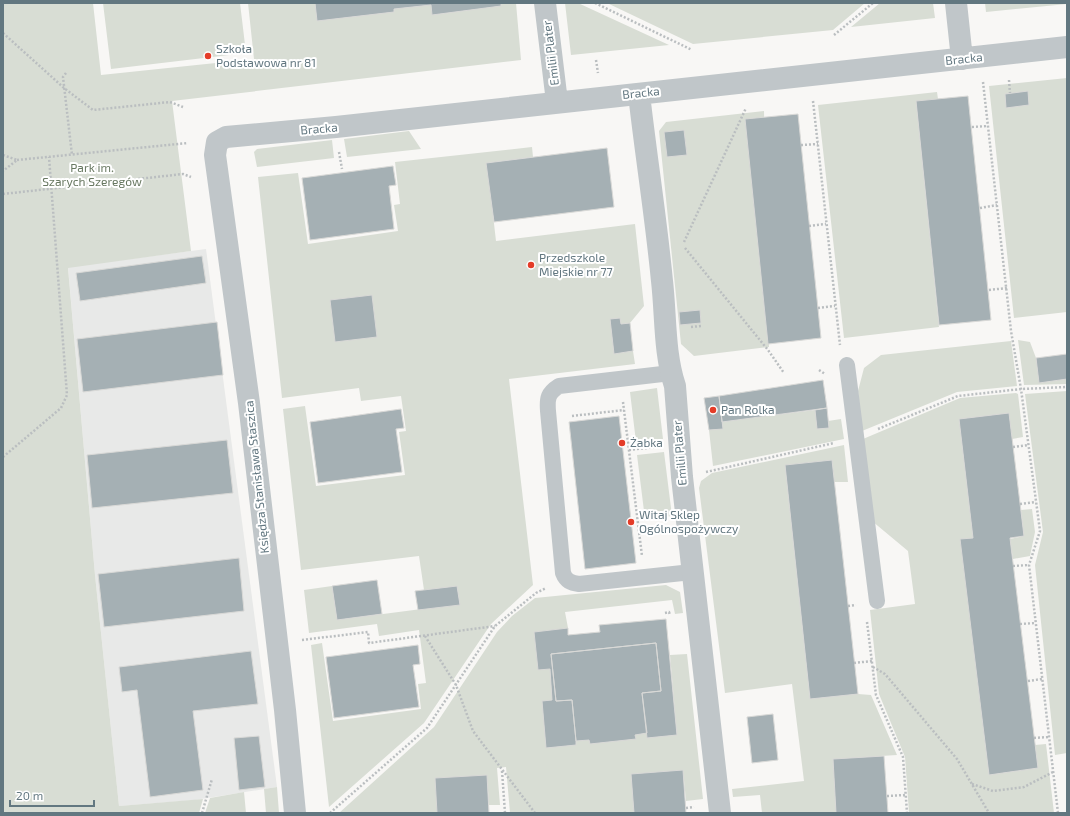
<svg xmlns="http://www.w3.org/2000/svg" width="1070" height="816" viewBox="0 0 1070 816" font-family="'Exo 2',sans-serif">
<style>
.built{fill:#e8e9e8}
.green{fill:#d8ddd4;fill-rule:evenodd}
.building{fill:#a5b0b4;stroke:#d9d9d7}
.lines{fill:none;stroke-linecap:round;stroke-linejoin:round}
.path{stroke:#babec0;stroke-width:2.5;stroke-dasharray:2 2;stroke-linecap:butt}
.lane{stroke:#c0c6c9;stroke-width:16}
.street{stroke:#c0c6c9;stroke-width:22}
.poi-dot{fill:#e43c28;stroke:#fff;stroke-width:1.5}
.labels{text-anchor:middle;stroke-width:4;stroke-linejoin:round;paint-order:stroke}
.poi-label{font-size:12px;fill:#627780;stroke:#fff;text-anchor:start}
.street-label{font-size:12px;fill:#627780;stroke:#fff}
.park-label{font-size:12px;fill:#687861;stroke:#fff}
</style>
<rect width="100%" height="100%" fill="#f8f7f5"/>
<path class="built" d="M206,249L277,787L195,800L119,806L95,575L68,267Z"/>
<path class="green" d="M3,3H93L101,75L254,59L248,3H315L317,21L394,12V9L431,5L433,15L501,6V3H516L521,60L172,101L191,251L68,268L95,575L119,806L203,799L199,813H3Z
M103,3H240L246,53L111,69Z
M565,3H578L669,45L571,55Z
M607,3H865L833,30L693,44Z
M880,3H933L935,18L851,27Z
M985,3H1067V4L986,12Z
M1067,78V312L1014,318L989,86ZM1028,91L1029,105L1006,108L1005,94Z
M937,92L938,99L916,102L939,327L844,338L818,105Z
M764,111L769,347L694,356L681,344L659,131L666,122Z
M409,131L421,149L347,157L344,139Z
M332,140L334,158L257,167L254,152L257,149Z
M532,147L533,157L487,163L496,241L635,224L644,306L630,323L621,324L620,318L610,319L614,353L633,351L635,364L509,379L533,585L491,624L424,723L329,807L311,645L322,643L333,721L421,709L418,684L426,683L419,630L379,636L377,624L309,633L304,590L332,586L337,620L460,604L457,586L424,590L419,556L301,570L283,409L305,406L316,486L405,475L399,432L406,431L401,396L361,401L359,388L282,398L258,177L298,173L308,244L398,231L394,205L400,204L395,162Z
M1018,340L1030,342L1036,358L1039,382L1067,379V384L1024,385Z
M1011,341L1017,386L957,392L862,431L858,391L864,368L881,355Z
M657,388L663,439L636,442L630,392Z
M1067,391V753L1055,755L1035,565L1043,532L1025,394Z
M1016,393L1018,394L1023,437L1012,439L1009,413L959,419L973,538L961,539L989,775L1038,768L1035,745L1046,744L1054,813H909L905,757L879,694L870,610L915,604L908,551L872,521L863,439L960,398Z
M815,410L817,429L829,428L828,421L841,419L844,439L713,466L709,430L723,429L722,422Z
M844,445L848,482H834L832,460L785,466L810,699L858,694L871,695L897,755L833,759L836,813H762L760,795L733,797L732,789L804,781L792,684L725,693L699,488L701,481L712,473Z
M664,452L672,516L645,519L637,455Z
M1032,509L1035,532L1030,556L1013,559L1010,539L1024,536L1021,510Z
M666,585L680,592L683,613L675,614L672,600L565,612L568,628L550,669L552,700L542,701L546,748L576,745V741L589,740L590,744L635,739V735L647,733L648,738L677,735L670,655L687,654L703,799L686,801L683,770L631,774L634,813H510L506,767L497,768L500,805H489L487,776L437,813H339L434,727L497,632L512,616L535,598Z
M277,787L279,813H266L264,789Z
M244,792L246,813H205L210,798Z"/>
<path class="building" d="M315,3H501V6L432,15L431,5L394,9V12L317,21Z
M1028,91L1029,105L1006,108L1005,94Z
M968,96L991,320L939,325L916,101Z
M798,114L821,338L768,344L745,119Z
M684,130L687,155L667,157L664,132Z
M607,148L614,207L494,222L486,163Z
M393,166L396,185L389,186L394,229L310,240L302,178Z
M202,256L206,283L80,301L76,273Z
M372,295L377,337L335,342L330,300Z
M700,310L701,323L680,325L679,312Z
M620,318L621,324L630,323L633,351L614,354L610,319Z
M217,322L223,375L83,392L77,339Z
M1067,354V379L1039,383L1036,358Z
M823,380L827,408L722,422L719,396Z
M719,396L723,429L709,430L704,398Z
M827,408L829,428L817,429L815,410Z
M401,409L404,428L396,429L402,472L318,483L310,422Z
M1009,413L1024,536L1010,538L1038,768L989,775L960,539L973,538L959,419Z
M619,416L636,563L585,569L569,422Z
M227,440L233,493L92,508L87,455Z
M832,460L858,694L810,699L785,465Z
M239,558L244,611L104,627L98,574Z
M377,580L382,614L337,620L332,586Z
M457,586L460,605L418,610L415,591Z
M666,619L677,735L647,738L642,693L661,691L656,643L551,654L556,701L572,700L576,741V745L546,748L542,701L552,700L550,669L538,670L534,632L568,628V635L600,632L599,625Z
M656,643L661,691L642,693L647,733L635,735L636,739L590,744L589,740L576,741L572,700L556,701L551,654Z
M418,645L420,664L413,665L419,707L334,718L326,657Z
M251,651L258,704L193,711L203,790L150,797L137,690L122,692L119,667Z
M773,714L778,760L752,763L747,717Z
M259,736L265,787L239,790L234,738Z
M884,756L888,813H836L833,759Z
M683,770L686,813H634L631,774Z
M487,775L489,813H437L435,778Z"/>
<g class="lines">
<path class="path" d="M595,3L692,50
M3,33L64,88L93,110L170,102L183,107
M834,35L873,3
M596,60L598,73
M66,73L63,77L72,155
M1009,80L1010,93
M983,82L1011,331L1021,389L1040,531L1029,565L1058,813
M813,101L840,345
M972,127L988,126
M801,145L818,144
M339,152L342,169
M3,155L17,160L3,171
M17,160L188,143
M3,194L183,174L191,177
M980,208L997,205
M809,226L826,224
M684,242L746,108
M685,248L768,350L784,373
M989,290L1007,288
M818,308L835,306
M691,327L701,326
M819,370L825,374
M623,402L642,556
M572,416L624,410
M878,429L958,396L1021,389L1067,387
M1013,447L1028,445
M629,450L655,447
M3,457L61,408L67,395L49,157
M706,472L834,443
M1020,504L1036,502
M639,529L662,526
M1013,566L1029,565
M848,606L856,605
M665,613L669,612L670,615
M867,622L876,695L903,757L907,813
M1020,624L1036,623
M425,636L456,685L473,731L535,813
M302,640L368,632L369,643L495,626
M854,663L872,661
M873,667L885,674L957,759L989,813
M1028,681L1042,679
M1034,738L1049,737
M502,771L505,813
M972,784L993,791L1024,787L1053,772
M887,796L906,795
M686,808L694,807
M202,813L212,779
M330,813L427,728L495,626L536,593L546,588"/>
<path class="lane" d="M847,365L877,601
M671,373L559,386C548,393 547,398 548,411L563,573C566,581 571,583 579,584L692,572"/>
<path class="street" d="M545,3L557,102
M956,3L962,59
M639,94C646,156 656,218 662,281C666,316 664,353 675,386L682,477L720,813
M295,813L285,710L249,403L215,155L217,142L226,137L336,127L1067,47"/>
</g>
<g class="poi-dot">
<circle cx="208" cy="56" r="4"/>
<circle cx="531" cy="265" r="4"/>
<circle cx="713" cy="410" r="4"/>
<circle cx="622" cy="443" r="4"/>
<circle cx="631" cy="522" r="4"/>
</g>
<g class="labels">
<g class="poi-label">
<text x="216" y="53">Szkoła<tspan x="216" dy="14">Podstawowa nr 81</tspan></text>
<text x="539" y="262">Przedszkole<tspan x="539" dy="14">Miejskie nr 77</tspan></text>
<text x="721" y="414">Pan Rolka</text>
<text x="630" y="447">Żabka</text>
<text x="639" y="519">Witaj Sklep<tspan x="639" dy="14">Ogólnospożywczy</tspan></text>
</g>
<g class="street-label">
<text transform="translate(551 53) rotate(-97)" y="4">Emilii Plater</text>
<text transform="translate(964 59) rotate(-6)" y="4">Bracka</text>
<text transform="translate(641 93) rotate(-6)" y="4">Bracka</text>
<text transform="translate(319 129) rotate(-5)" y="4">Bracka</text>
<text transform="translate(680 453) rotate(-95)" y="4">Emilii Plater</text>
<text transform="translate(257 477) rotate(-96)" y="4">Księdza Stanisława Staszica</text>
</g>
<g class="park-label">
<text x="92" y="172">Park im.<tspan x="92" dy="14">Szarych Szeregów</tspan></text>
</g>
</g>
<rect width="1070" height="816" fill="none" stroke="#627780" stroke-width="8"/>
<path d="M10 800v6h84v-6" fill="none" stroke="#627780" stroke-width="2"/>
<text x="16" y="800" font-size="12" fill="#627780" stroke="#ffffff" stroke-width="3" paint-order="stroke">20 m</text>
</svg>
